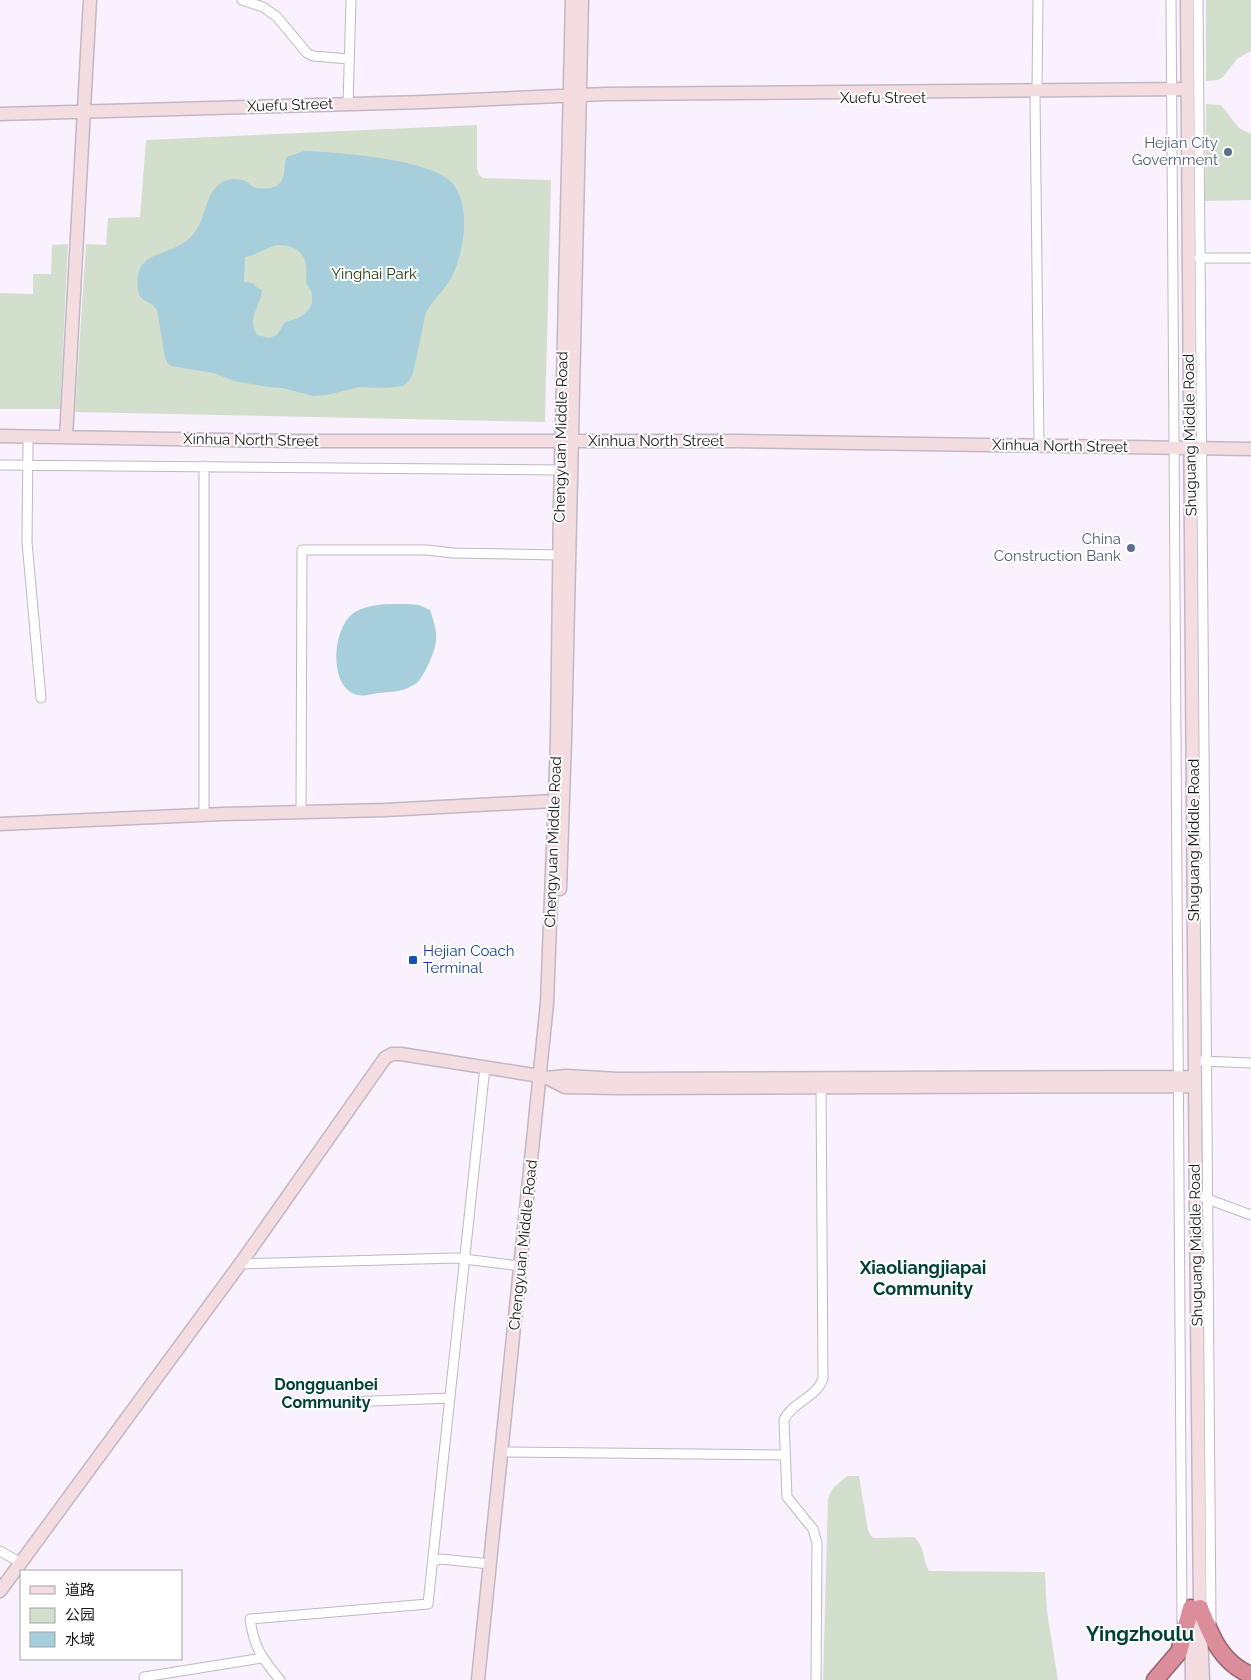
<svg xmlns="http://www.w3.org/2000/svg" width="1251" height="1680" viewBox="0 0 1251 1680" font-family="Raleway,'Noto Sans SC',sans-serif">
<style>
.green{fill:#d2dfcc}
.water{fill:#a6cedb;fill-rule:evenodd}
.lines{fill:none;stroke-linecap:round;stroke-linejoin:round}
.street-casing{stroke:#bfb8c3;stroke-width:11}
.secondary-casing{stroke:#bfb8c3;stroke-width:15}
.highway-casing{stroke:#97646d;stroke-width:19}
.street{stroke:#fff;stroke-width:9}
.secondary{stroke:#f4dde0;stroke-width:12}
.highway{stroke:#db8d99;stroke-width:16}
.service-dot{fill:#5c6f8a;stroke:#fff;stroke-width:2}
.transit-dot{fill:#1a4fb4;stroke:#fff;stroke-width:2}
.labels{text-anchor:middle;stroke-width:4;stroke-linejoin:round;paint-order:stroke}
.street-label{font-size:15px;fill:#1a181c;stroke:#fff}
.service-label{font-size:15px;fill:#4e5e75;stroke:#fff;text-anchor:end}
.park-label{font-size:15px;fill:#213b0e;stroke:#fff}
.transit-label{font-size:15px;fill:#164399;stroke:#fff;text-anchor:start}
.neighbourhood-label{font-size:16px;font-weight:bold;fill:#004038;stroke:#fff}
.quarter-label{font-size:18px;font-weight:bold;fill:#004038;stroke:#fff}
.district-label{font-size:20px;font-weight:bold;fill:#004038;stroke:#fff}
</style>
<rect width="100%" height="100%" fill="#f9f2fe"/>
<path class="green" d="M1206,0H1251V51L1237,59L1223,77L1218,80L1206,81Z
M1206,104L1221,105L1239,128L1251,134V200L1205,201Z
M477,125V169L479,175L483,178L551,180L545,422L75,412L86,244L106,245L108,218L140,217L146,140Z
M68,244L60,409H0V293L33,294V274H51L52,245Z
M847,1476H859L868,1530L871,1536L874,1538L914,1537C926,1548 922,1559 929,1571L1045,1572L1047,1612L1058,1680H823L828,1498L833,1488Z"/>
<path class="water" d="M304,151C335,152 434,159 453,184C471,207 464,248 454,272C448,288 433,298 426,313C424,319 423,326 422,332C419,345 416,359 413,373L409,381L403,386L385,388L359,387L327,395L313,396L283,388L269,387L234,381L214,373L171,366L168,364L165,357L157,310C153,303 144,302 139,295C129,244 173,262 195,232C206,218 205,193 221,183C229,178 239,178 247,182C250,184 253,187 256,188C262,189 274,189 278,185C287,178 283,165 287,157ZM277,245C290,244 304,250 306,265C307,270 306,275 306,281C306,285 309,287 311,291C317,311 300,319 285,322L277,335L269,338L257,335C246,318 261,306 262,290L256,287L253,283L244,282L245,257C257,255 265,248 277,245Z
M408,604L419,605L430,610C433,619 437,630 436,640C436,650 425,674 418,682C416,684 411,686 408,688C399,692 389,692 378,693C368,695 358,698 349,691C329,676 334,625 355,612C371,603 390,604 408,604Z"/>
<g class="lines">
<defs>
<path id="street" d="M242,0L263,7L277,17L307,53L313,56L349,59
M1171,0L1182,1622
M1198,0L1211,1623
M1037,90L1038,0
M1035,96L1039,445
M348,104L351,0
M1199,258H1251
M28,444L27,542L41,698
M0,465L560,470
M204,466V815
M301,812L302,550H427L453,553L559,555
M1201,1061L1251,1063
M1202,1197L1251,1215
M240,1264L456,1258L520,1266
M349,1402L450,1398
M509,1452L785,1455
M0,1551L21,1563
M434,1561L441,1559L490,1564
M144,1677L262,1658
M280,1680C262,1658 254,1648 250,1619L428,1604L485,1067
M816,1680L817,1543L813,1529L787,1497L784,1420C792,1402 818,1397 823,1378L821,1087"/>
<path id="secondary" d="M1187,0L1196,1214L1200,1608L1203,1680
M0,114L424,102L605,94L1187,89
M0,436L292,441H736L1251,449
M66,437L90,0
M0,824L222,814L385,810L554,801
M560,889L565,739L582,0
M547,1078L566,1076L618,1079L1195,1077
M0,1591L243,1260L385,1058L392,1054H401L540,1076L547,1078L565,1087L618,1088L1195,1086
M1191,1620L1192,1680
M478,1680L547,1003L557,740L560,504L572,0"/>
<path id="highway" d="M1200,1608C1211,1636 1221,1663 1251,1675
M1155,1680L1179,1652L1191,1608"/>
</defs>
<use href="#street" class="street-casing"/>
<use href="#secondary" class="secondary-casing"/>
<use href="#highway" class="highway-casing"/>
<use href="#street" class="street"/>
<use href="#secondary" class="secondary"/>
<use href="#highway" class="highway"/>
</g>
<g class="service-dot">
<circle cx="1228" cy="152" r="5"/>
<circle cx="1131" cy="548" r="5"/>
</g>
<rect class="transit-dot" x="408" y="955" width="10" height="10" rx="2.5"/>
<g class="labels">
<g class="street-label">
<text x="883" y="103">Xuefu Street</text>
<text transform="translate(290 105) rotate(-2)" y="5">Xuefu Street</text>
<text transform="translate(1190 435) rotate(-91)" y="5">Shuguang Middle Road</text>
<text transform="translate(561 437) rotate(-89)" y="5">Chengyuan Middle Road</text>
<text transform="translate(251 440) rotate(1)" y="5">Xinhua North Street</text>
<text x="656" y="446">Xinhua North Street</text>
<text transform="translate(1060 446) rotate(1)" y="5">Xinhua North Street</text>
<text transform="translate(1194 840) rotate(-90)" y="5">Shuguang Middle Road</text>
<text transform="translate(553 842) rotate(-88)" y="5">Chengyuan Middle Road</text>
<text transform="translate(523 1245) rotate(-84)" y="5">Chengyuan Middle Road</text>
<text transform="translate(1196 1245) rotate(-91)" y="5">Shuguang Middle Road</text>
</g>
<g class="service-label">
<text x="1218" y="148">Hejian City<tspan x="1218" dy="17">Government</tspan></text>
<text x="1121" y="544">China<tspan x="1121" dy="17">Construction Bank</tspan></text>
</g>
<g class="park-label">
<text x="374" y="279">Yinghai Park</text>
</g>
<g class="transit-label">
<text x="423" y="956">Hejian Coach<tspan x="423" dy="17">Terminal</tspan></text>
</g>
<g class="neighbourhood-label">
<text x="326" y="1390">Dongguanbei<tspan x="326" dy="18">Community</tspan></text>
</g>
<g class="quarter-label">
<text x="923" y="1274">Xiaoliangjiapai<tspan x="923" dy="21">Community</tspan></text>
</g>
<g class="district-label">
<text x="1140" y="1641">Yingzhoulu</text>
</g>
</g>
<rect x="20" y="1570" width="162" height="90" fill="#ffffff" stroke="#a3a3a4"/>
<rect x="30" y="1586" width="25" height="8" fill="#f4dde0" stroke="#a3a3a4"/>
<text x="65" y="1595" font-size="15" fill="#1a181c">道路</text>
<rect x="30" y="1608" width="25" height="15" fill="#d2dfcc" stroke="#a3a3a4"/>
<text x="65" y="1620" font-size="15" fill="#1a181c">公园</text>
<rect x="30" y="1632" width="25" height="15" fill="#a6cedb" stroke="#a3a3a4"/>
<text x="65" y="1645" font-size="15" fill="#1a181c">水域</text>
</svg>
